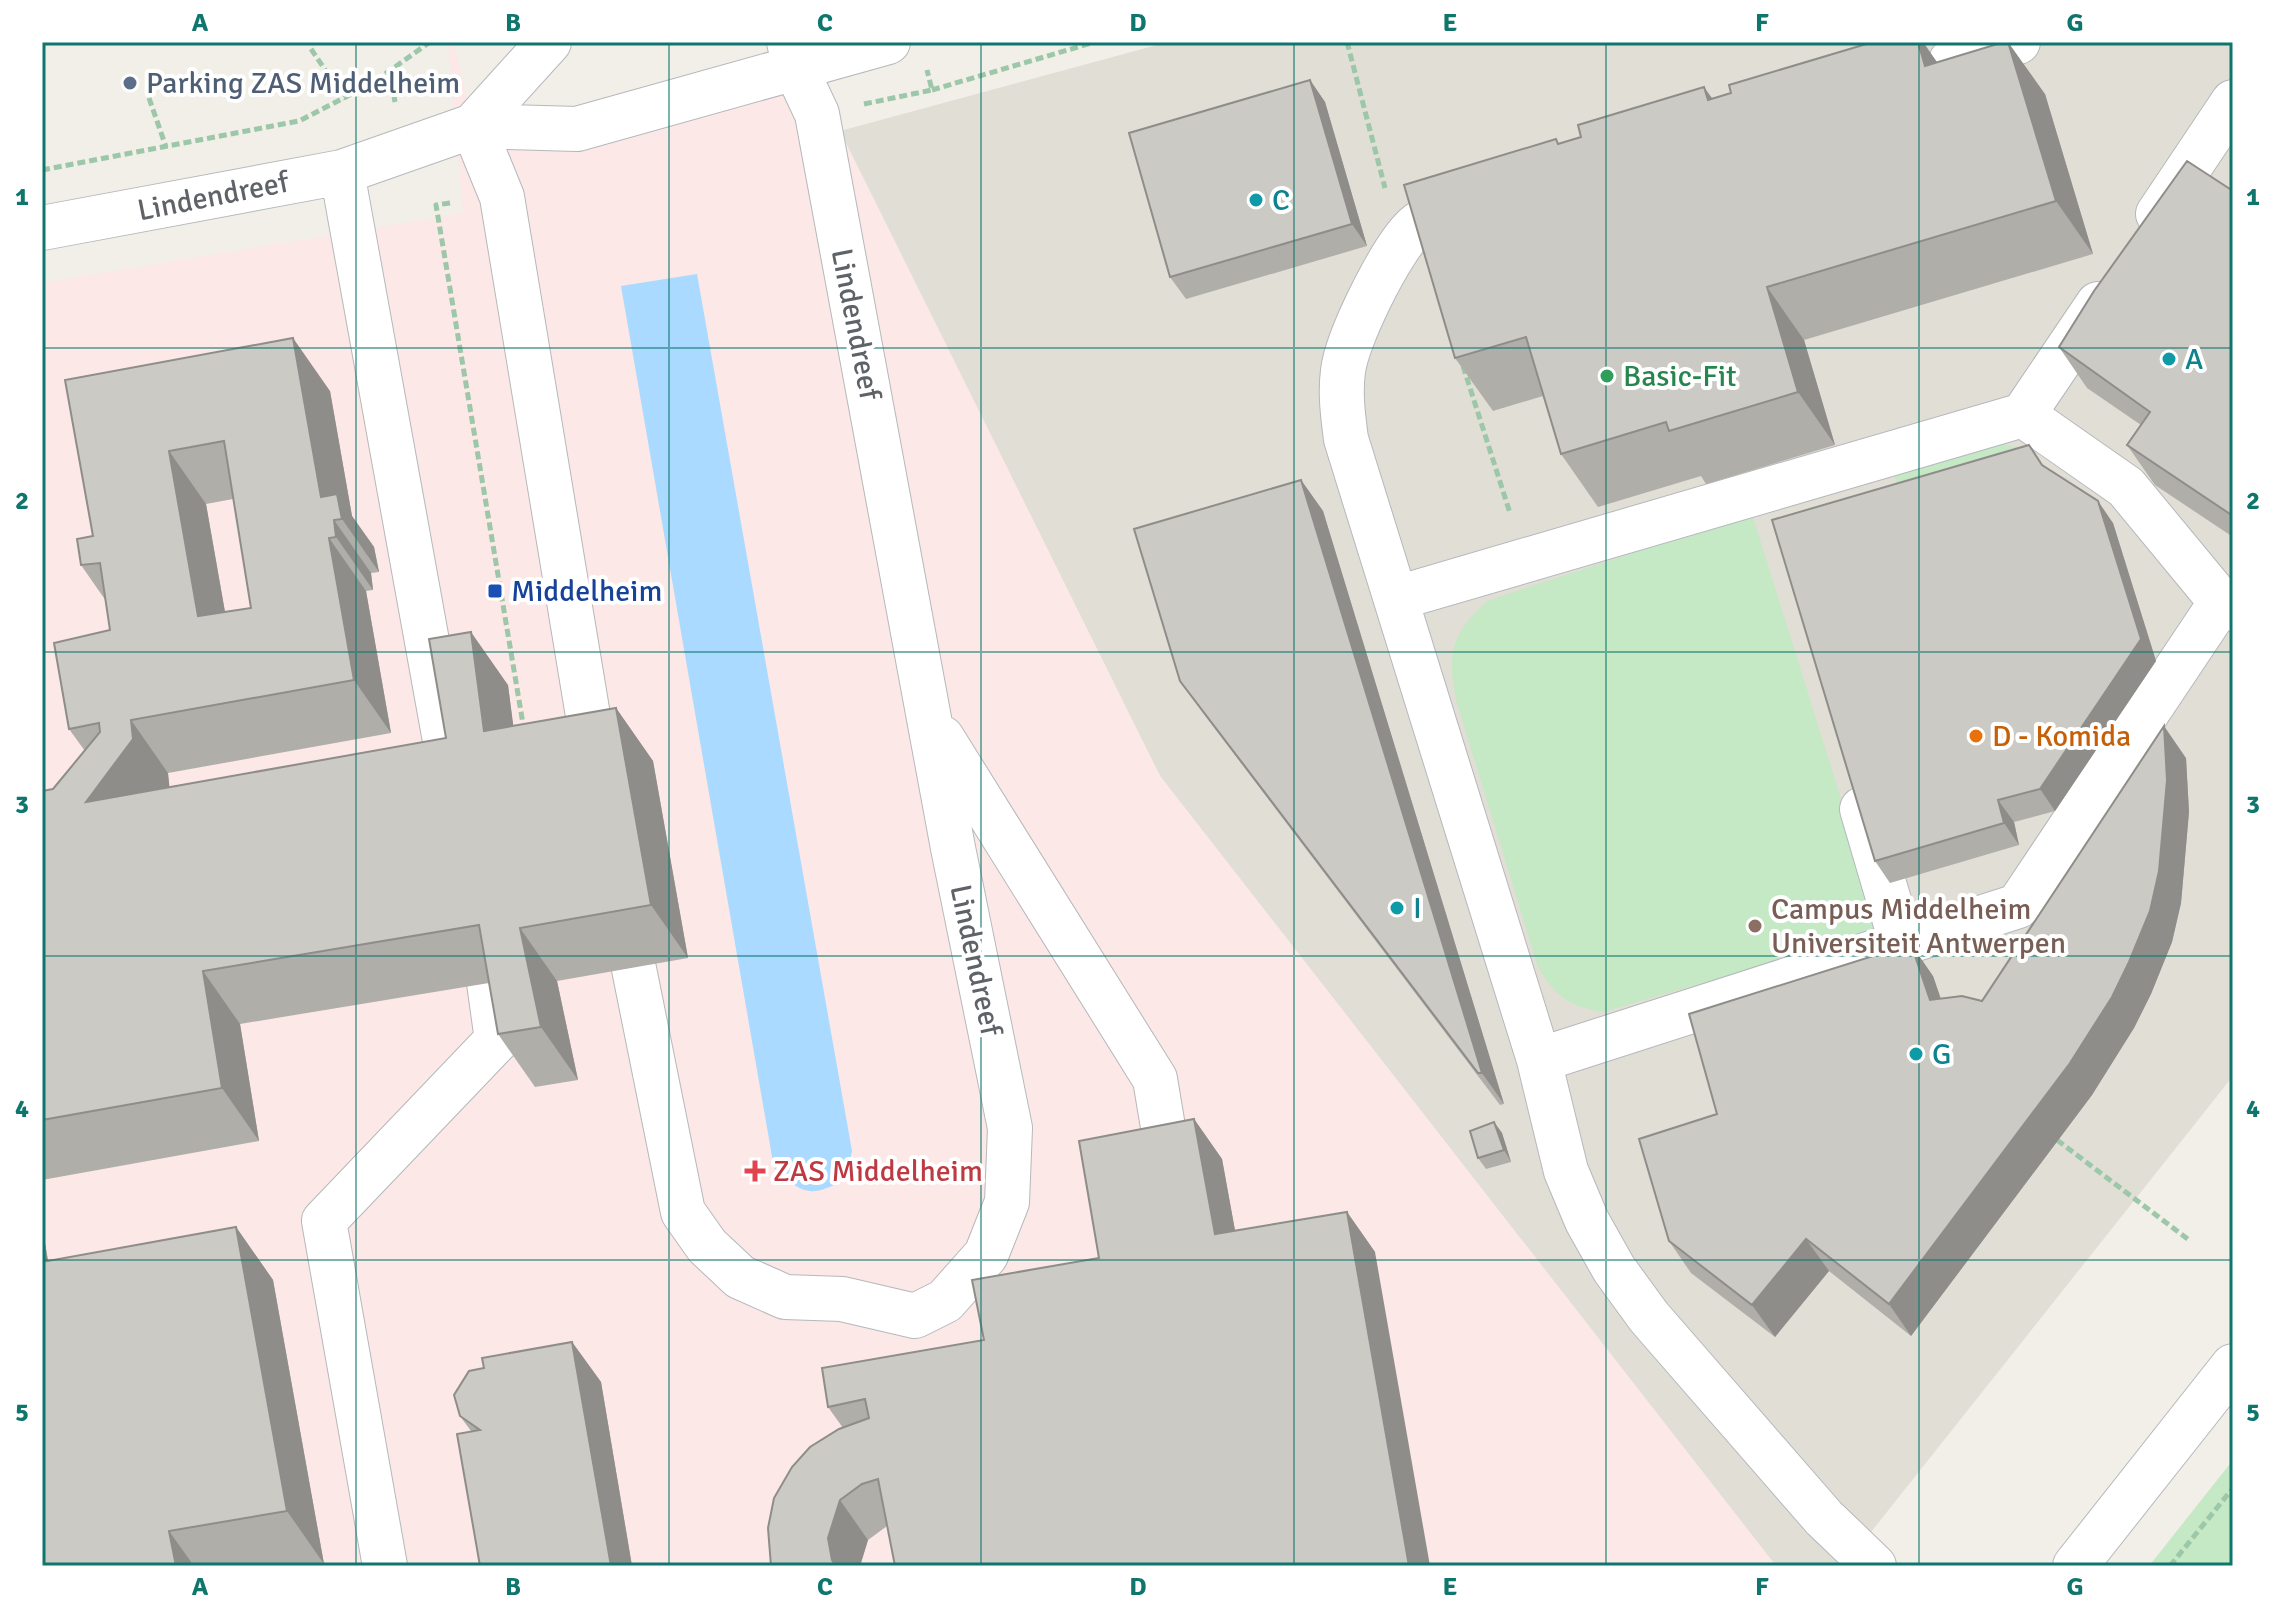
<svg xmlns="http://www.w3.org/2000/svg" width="2275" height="1608" viewBox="0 0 2275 1608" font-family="Signika,sans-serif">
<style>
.education{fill:#e1ded6}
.medical{fill:#fce8e6}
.green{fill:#c5e8c5}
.water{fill:#aadaff}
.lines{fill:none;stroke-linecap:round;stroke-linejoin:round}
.minor-casing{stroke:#b5b8bc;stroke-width:46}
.path{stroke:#9cc7a9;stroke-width:5;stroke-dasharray:8 4;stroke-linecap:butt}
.minor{stroke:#fff;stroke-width:44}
.wall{fill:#afaea9;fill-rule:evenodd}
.shaded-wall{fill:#8f8d8a}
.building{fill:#cccac5;stroke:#8f8d8a;stroke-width:2;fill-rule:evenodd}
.grid{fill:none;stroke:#0f766e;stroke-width:2;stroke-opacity:0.55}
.service-dot{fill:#5c6f8a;stroke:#fff;stroke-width:3}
.culture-dot{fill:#0f9aa8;stroke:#fff;stroke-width:3}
.leisure-dot{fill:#2e9e5b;stroke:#fff;stroke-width:3}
.transit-dot{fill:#1a4fb4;stroke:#fff;stroke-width:3}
.food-dot{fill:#e8710a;stroke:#fff;stroke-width:3}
.education-dot{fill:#8d6e63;stroke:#fff;stroke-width:3}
.health-dot{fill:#e0444e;stroke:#fff;stroke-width:3}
.labels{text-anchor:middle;stroke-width:8;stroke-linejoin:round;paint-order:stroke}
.service-label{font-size:30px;fill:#4e5e75;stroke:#fff;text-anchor:start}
.street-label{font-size:30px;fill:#5f6368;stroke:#fff}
.culture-label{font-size:30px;fill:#0d838f;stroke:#fff;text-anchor:start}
.leisure-label{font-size:30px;fill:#27864d;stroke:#fff;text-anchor:start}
.transit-label{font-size:30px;fill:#164399;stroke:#fff;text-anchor:start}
.food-label{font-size:30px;fill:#c56008;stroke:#fff;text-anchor:start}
.education-label{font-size:30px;fill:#785e54;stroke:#fff;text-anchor:start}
.health-label{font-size:30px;fill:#be3a42;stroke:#fff;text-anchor:start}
.neatline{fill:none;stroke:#0f766e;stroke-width:3}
.grid-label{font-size:26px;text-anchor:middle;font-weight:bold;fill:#0f766e}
</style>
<rect width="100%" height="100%" fill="#f1efe8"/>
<path class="education" d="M1168,42H2233V1076L1844,1566H1776L1160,776L840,131Z"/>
<path class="medical" d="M448,42H454L473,126L795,67L840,131L1160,776L1776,1566H42V283L463,213Z"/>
<path class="green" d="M1991,442L2016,447L2044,466L1905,508L1893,471Z
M1752,514L1882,930L1603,1012C1568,1006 1556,997 1538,967L1457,703C1446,655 1451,632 1489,600Z
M2233,1460V1566H2149Z"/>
<path class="water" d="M697,274L852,1151L846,1179C810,1198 804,1195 774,1168L621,286Z"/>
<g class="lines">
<defs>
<path id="minor" d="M1951,61L2018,42
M473,126L502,197L597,770
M473,126L549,42
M342,172L455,796
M1470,199C1451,205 1430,214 1415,227C1391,249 1347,338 1343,371C1340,394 1343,416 1346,439L1539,1060L1566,1171L1587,1221L1614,1269L1649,1317L1824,1518L1874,1566
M2158,214L2233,102
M42,228L342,172L473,126L577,129L888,42
M2023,415L2126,487L2221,602L2233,609
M1397,598L2023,415L2098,304
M942,738L1155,1079L1170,1169
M1862,809L1902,945
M634,969L683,1212L707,1246L740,1277L785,1297L842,1299L915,1316L945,1301L986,1255L1007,1202L1010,1128L953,848L817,114L795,67L789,42
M1539,1060L2018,906L2221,602
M385,1566L324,1221L497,1040L489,983
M2075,1566L2233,1366"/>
</defs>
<use href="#minor" class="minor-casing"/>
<path class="path" d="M1347,42L1385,188
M311,49L345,99
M390,73L395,102
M932,90L1095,42
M149,98L166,147
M864,104L932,90L927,70
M42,170L299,121L371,84L430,42
M450,203L436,205L524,730
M1463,366L1510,513
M2057,1140L2189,1240
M2170,1566L2233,1488"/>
<use href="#minor" class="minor"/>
</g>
<path class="wall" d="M1873,42H1923L1937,62L2045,94L2093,254L1804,340L1835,445L1706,484L1701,476L1598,507L1561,454L1543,396L1493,411L1455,358L1559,144L1731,93Z
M1310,80L1325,102L1367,246L1186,299L1170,277Z
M2233,191V537L2155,485L2127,445L2141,425L2087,388L2059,347Z
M65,380L330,391L352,516L374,547L379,572L371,573L373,590L366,591L391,733L168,773L169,787L446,738L508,685L513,726L616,708L653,761L688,958L557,981L578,1080L535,1087L498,1034L489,983L240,1024L259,1141L42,1180V791L53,789L85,751L69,729L110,630L106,601L81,565L93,536ZM233,499L251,608L225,612L206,504Z
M2045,467L2113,523L2156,661L2055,811L2014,822L2019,845L1890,883L1875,861Z
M1301,480L1323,511L1504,1104L1500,1105L1203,713L1180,681Z
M2186,758L2189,812L2181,903L2172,942L2151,994L2134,1028L2092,1095L1911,1336L1829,1271L1775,1337L1691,1273L1669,1241L1717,1114L1933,976L1941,999L1982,1001Z
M1194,1119L1222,1159L1235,1231L1347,1212L1375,1252L887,1526L868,1540L860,1566H771L843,1428L828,1407L984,1340L1099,1258Z
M1494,1122L1502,1133L1511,1162L1486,1169L1478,1158Z
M42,1225L48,1261L236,1227L273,1280L324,1564L311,1566H42Z
M572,1342L601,1382L632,1566L471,1431L460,1416L484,1368Z"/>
<path class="shaded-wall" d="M1918,42H1923L1951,83L1925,66Z
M2008,42L2045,94L2093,254L2056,201Z
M1310,80L1325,102L1367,246L1352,224Z
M1704,87L1742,140L1708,100Z
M1767,287L1804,340L1835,445L1798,392Z
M293,338L330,391L352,516L374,547L379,572L342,519L321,497Z
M169,451L206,504L235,669L198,616Z
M1301,480L1323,511L1504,1104L1482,1073Z
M2098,501L2113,523L2156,661L2055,811L2040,789Z
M334,520L371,573L373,590L336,537Z
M329,538L366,591L391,733L354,680Z
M471,632L508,685L521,784L484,731Z
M616,708L653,761L688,958L651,905Z
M131,720L168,773L170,792L86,802Z
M2164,726L2186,758L2189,812L2181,903L2172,942L2151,994L2134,1028L2092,1095L1911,1336L1889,1304Z
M1998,800L2014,822L2019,845L2004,823Z
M520,928L557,981L578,1080L541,1027Z
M1911,944L1933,976L1952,1032L1930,1000Z
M203,971L240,1024L259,1141L222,1088Z
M1194,1119L1222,1159L1243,1274L1215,1234Z
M1494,1122L1502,1133L1511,1162L1504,1150Z
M1347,1212L1375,1252L1430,1566H1409Z
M42,1226L58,1319L42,1295Z
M236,1227L273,1280L324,1564L287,1511Z
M1806,1239L1829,1271L1775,1337L1752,1305Z
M572,1342L601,1382L632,1566H611Z
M840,1500L868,1540L860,1566H836L832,1560L828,1538Z
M169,1531L194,1566H176Z"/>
<path class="building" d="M1873,42H1918L1925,66L2004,42H2008L2056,201L1767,287L1798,392L1669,431L1666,422L1561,454L1526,337L1455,358L1404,185L1556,139L1558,144L1581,137L1578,125L1704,87L1708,100L1731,93L1729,85Z
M1310,80L1352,224L1170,277L1129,133Z
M2187,161L2233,191V516L2127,445L2150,412L2059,347L2094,291Z
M293,338L321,497L337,494L342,519L334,520L336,537L329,538L354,680L131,720L133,739L86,802L446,738L429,639L471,632L484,731L616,708L651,905L520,928L541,1027L498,1034L479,925L203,971L222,1088L42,1120V791L53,789L100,732L99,723L69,729L54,643L110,630L100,563L81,565L77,539L93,536L65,380ZM224,441L251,608L198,616L169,451Z
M2029,445L2042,465L2098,501L2141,639L2040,789L1998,800L2004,823L1875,861L1772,520Z
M1301,480L1482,1073H1478L1180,681L1134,529Z
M2164,726L2167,780L2159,871L2150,911L2129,962L2112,997L2070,1063L1889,1304L1806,1239L1752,1305L1669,1241L1639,1139L1717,1114L1689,1014L1911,944L1930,1000L1962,996L1982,1001Z
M1194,1119L1215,1234L1347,1212L1409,1566H895L878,1479L862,1484L840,1500L828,1538L832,1560L836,1566H771L768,1528L774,1498L792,1467L810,1447L839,1429L869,1418L865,1399L828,1407L822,1368L984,1340L972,1280L1099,1258L1079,1141Z
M1494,1122L1504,1150L1478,1158L1470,1131Z
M236,1227L287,1511L169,1531L176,1566H42V1262Z
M572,1342L611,1566H480L457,1434L480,1430L460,1416L454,1395L469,1371L484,1368L482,1358Z"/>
<path class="grid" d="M356,42V1566M669,42V1566M981,42V1566M1294,42V1566M1606,42V1566M1919,42V1566M42,348H2233M42,652H2233M42,956H2233M42,1260H2233"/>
<circle class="service-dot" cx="130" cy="83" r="8"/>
<g class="culture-dot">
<circle cx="1256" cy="200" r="8"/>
<circle cx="2169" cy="359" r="8"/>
<circle cx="1397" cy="908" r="8"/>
<circle cx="1916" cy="1054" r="8"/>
</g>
<circle class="leisure-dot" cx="1607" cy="376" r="8"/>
<rect class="transit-dot" x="487" y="583" width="16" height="16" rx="4"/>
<circle class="food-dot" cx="1976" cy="736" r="8"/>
<circle class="education-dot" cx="1755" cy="926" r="8"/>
<path class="health-dot" d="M751 1159h8v8h8v8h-8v8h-8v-8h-8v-8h8z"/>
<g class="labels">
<g class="service-label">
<text x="146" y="93">Parking ZAS Middelheim</text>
</g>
<g class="street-label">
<text transform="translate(213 196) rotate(-11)" y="10">Lindendreef</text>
<text transform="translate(856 324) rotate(79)" y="10">Lindendreef</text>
<text transform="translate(976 960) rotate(78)" y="10">Lindendreef</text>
</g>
<g class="culture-label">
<text x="1272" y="210">C</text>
<text x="2185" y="369">A</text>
<text x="1413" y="918">I</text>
<text x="1932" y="1064">G</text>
</g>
<g class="leisure-label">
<text x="1623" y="386">Basic-Fit</text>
</g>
<g class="transit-label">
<text x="511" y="601">Middelheim</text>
</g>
<g class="food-label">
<text x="1992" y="746">D - Komida</text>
</g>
<g class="education-label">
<text x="1771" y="919">Campus Middelheim<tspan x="1771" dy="34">Universiteit Antwerpen</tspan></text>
</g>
<g class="health-label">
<text x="773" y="1181">ZAS Middelheim</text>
</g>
</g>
<rect width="2275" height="1608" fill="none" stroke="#ffffff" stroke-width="88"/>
<rect x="44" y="44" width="2187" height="1520" class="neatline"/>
<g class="grid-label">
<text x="200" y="31">A</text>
<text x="513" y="31">B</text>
<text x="825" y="31">C</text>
<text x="1138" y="31">D</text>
<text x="1450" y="31">E</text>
<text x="1762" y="31">F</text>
<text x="2075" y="31">G</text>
<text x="22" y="205">1</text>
<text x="2253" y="205">1</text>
<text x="22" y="509">2</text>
<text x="2253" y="509">2</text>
<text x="22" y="813">3</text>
<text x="2253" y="813">3</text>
<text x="22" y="1117">4</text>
<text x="2253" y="1117">4</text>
<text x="22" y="1421">5</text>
<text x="2253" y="1421">5</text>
<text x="200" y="1595">A</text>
<text x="513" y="1595">B</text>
<text x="825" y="1595">C</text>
<text x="1138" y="1595">D</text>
<text x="1450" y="1595">E</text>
<text x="1762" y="1595">F</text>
<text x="2075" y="1595">G</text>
</g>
</svg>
